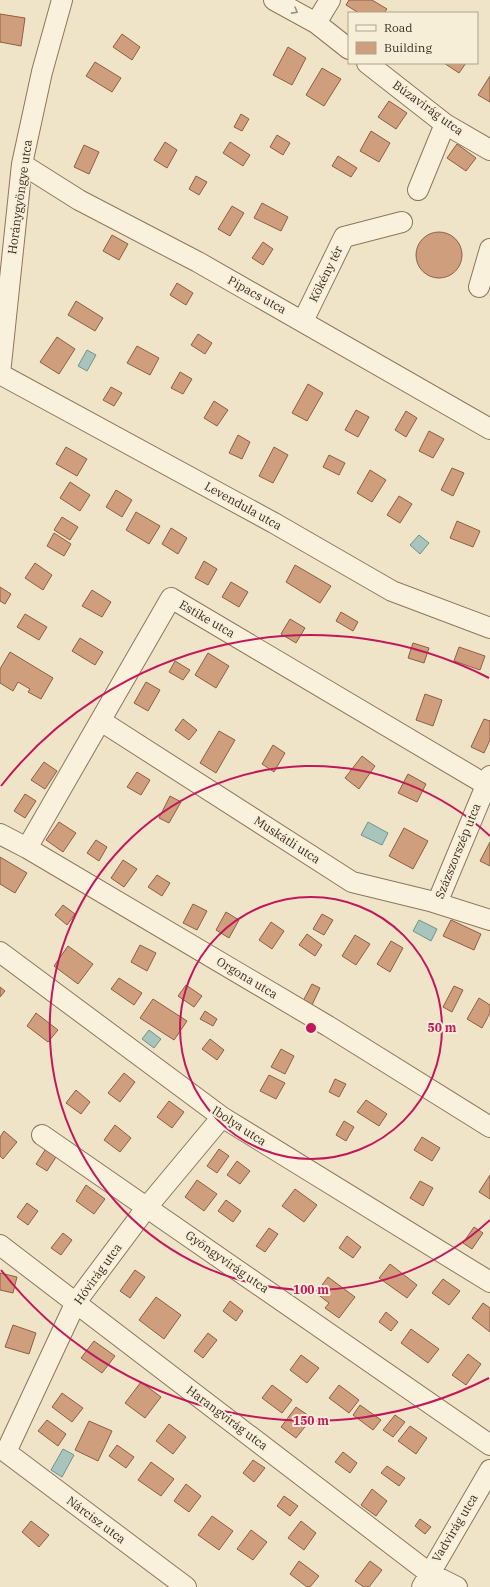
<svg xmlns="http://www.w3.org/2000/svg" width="490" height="1587" viewBox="0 0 490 1587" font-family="'IBM Plex Serif',serif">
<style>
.water{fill:#a9c4bc;stroke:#6f938a}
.building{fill:#cf9f7d;stroke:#8d5f41}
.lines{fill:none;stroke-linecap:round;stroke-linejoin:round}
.street-casing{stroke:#8d765c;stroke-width:22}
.street{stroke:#faf1dc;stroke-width:20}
.oneway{stroke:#9c907e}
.ring{fill:none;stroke:#c2185b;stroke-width:2}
.labels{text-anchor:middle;stroke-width:4;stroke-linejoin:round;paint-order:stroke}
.street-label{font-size:12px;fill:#3d2e20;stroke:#f7eed8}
.centre{fill:#c2185b;stroke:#f7eed8;stroke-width:2}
.ring-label{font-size:12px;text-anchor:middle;font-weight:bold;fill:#c2185b;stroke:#f7eed8;stroke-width:4;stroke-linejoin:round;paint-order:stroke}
</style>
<rect width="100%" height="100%" fill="#f0e4c8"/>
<path class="water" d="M87,350L96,355L87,371L78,366Z
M419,535L429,543L420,554L410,545Z
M368,822L388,833L382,845L361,835Z
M419,920L437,929L431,941L413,931Z
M149,1030L161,1039L154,1048L142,1039Z
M63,1449L74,1455L62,1477L51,1470Z"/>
<path class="building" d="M349,0H372L387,9L384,13H359L346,5Z
M0,14L25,18L21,46L0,42Z
M122,34L140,47L132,60L113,47Z
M288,47L306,58L292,85L273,75Z
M95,62L121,78L112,92L86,76Z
M444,63H466L459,73Z
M322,68L341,79L324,106L306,95Z
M490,76V102L478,95Z
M389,101L407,113L396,129L378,117Z
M241,114L249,119L242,131L234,127Z
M371,131L390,143L379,162L360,151Z
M277,135L290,143L283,155L270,147Z
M165,142L177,150L167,168L154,160Z
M230,142L250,155L243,166L223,153Z
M457,144L476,158L466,171L447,158Z
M84,145L99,152L89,174L74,167Z
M338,156L357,168L351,177L332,166Z
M196,176L207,182L199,195L189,189Z
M262,203L288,217L281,231L254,218Z
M232,206L244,213L230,236L218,229Z
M416 255a23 23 0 1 1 46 0a23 23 0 1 1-46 0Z
M112,235L128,244L119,260L103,251Z
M263,242L273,249L263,265L252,258Z
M177,283L193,293L186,305L170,295Z
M76,301L103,318L95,331L68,315Z
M198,334L212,343L205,354L191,345Z
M57,337L75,349L59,374L40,362Z
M137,346L159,358L150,375L127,363Z
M180,372L192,379L183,394L171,388Z
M308,384L323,393L307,421L292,413Z
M111,387L122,393L114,406L103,400Z
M214,401L228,410L217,426L204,418Z
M356,410L369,417L358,437L345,430Z
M406,411L417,418L406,437L395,430Z
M429,431L444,439L433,458L419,451Z
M238,435L250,442L242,459L229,453Z
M66,447L87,459L77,476L56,464Z
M274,447L288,455L273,483L259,476Z
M329,455L345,463L339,475L323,467Z
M452,468L464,473L453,496L441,490Z
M370,470L386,480L372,502L357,493Z
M70,482L90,495L80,511L60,498Z
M116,490L132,500L122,517L106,507Z
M399,496L412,504L400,523L387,515Z
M136,512L160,526L149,544L126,530Z
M62,517L78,527L70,540L54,530Z
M457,521L480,531L473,547L450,538Z
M171,528L187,538L178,554L162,544Z
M54,533L71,544L64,556L47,546Z
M204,561L217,569L208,585L195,578Z
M35,563L52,575L43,590L25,578Z
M295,565L331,586L320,603L286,582Z
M231,582L248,592L239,607L222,597Z
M0,587L11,594L5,604L0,601Z
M92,590L111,602L102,617L82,606Z
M341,612L358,622L353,631L336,621Z
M25,614L47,627L39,640L17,627Z
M290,619L305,628L296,643L281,634Z
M80,638L103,652L95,665L72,651Z
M413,643L429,648L424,663L408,658Z
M459,647L485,656L480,670L454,661Z
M10,652L53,678L41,699L28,692L30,689L18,682L13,691L0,683V669Z
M208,653L229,666L216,688L195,675Z
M175,661L190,670L183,680L169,672Z
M146,682L160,690L148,711L134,703Z
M425,694L442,700L433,726L416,720Z
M183,719L197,730L189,740L175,730Z
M484,719L490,721V740L484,753L471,747Z
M219,731L235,740L216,773L200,763Z
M273,745L285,753L274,772L262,764Z
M362,756L375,766L359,789L345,778Z
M44,762L57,771L45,789L31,780Z
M137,772L150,780L141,795L127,787Z
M408,774L426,784L417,802L398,793Z
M25,794L36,801L25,818L14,811Z
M170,796L181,802L169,823L159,818Z
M59,822L76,833L63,852L46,840Z
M404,828L428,841L413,869L389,856Z
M96,840L107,847L99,861L87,853Z
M490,842V866L480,861Z
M0,857L27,873L15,893L0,884Z
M123,860L137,869L124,887L111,878Z
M157,875L170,883L162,896L148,887Z
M193,904L207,911L197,930L183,923Z
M63,905L75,914L67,925L55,915Z
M226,912L239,920L229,938L216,930Z
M322,914L333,920L324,935L313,929Z
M451,920L481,934L474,950L443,936Z
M271,922L284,931L272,949L259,940Z
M307,934L322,945L315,956L299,945Z
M355,935L370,944L356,965L342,956Z
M391,941L403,948L390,972L377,964Z
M140,945L156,953L147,971L131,962Z
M68,946L93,964L78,984L54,966Z
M119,978L142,993L134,1005L111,989Z
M312,984L320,988L312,1005L303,1001Z
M186,985L202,996L194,1007L178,996Z
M454,986L463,990L452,1012L443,1007Z
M0,987L5,991L0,997Z
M479,998L490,1005V1013L482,1028L467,1019Z
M153,999L187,1021L174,1040L140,1018Z
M205,1011L217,1019L213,1026L200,1019Z
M36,1013L58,1030L48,1042L27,1026Z
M210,1039L224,1050L217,1060L202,1049Z
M281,1049L294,1056L285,1074L271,1067Z
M124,1073L135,1082L120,1102L108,1093Z
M269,1075L285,1083L276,1099L260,1091Z
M335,1079L346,1084L339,1097L329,1092Z
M76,1090L90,1102L81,1114L66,1103Z
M366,1100L387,1114L379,1126L357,1112Z
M169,1101L184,1112L172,1128L157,1117Z
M344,1121L354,1127L346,1141L336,1135Z
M115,1125L131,1138L120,1152L104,1140Z
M4,1131L17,1142L3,1159L0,1156V1137Z
M422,1137L440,1148L432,1161L414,1150Z
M47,1147L58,1154L47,1171L36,1164Z
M219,1149L229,1156L217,1173L207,1166Z
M237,1161L250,1171L240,1184L227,1175Z
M490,1175V1199L479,1192Z
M197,1180L217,1194L204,1211L185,1197Z
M420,1181L433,1188L423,1206L410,1198Z
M86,1185L105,1199L94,1214L76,1201Z
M295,1189L317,1205L304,1222L282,1206Z
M226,1200L241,1211L233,1222L218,1211Z
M27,1203L38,1211L28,1225L17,1217Z
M474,1227L483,1233L472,1249L463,1243Z
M269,1228L278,1234L265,1252L256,1246Z
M63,1233L72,1240L61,1255L51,1248Z
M347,1236L361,1247L353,1258L339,1248Z
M390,1264L417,1285L407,1298L379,1278Z
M135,1270L145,1277L130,1298L120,1291Z
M0,1273L17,1277L13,1293L0,1290Z
M328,1277L355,1297L339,1318L325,1308L329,1303L316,1293Z
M443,1279L460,1291L449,1305L432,1293Z
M156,1297L181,1315L164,1339L139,1320Z
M230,1301L243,1311L236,1321L223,1311Z
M483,1303L490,1308V1332L472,1318Z
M386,1312L398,1322L391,1331L379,1322Z
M13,1325L36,1333L29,1354L5,1347Z
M411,1329L439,1349L428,1363L401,1343Z
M208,1333L217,1340L203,1358L194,1351Z
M94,1341L115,1356L102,1373L81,1358Z
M468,1354L481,1364L466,1385L452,1375Z
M301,1355L319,1368L307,1383L290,1370Z
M141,1382L161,1397L145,1418L125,1403Z
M272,1385L292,1400L282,1413L262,1398Z
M339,1385L359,1400L349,1413L329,1398Z
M62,1393L83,1408L72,1422L52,1407Z
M360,1405L381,1420L373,1430L353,1415Z
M296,1407L312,1418L296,1438L281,1427Z
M395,1415L405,1422L393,1437L383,1430Z
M47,1420L66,1434L58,1446L38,1431Z
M89,1421L112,1431L98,1461L75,1450Z
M169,1424L186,1437L173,1454L156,1441Z
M410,1426L427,1438L416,1454L398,1441Z
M117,1445L134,1457L126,1468L109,1456Z
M343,1452L357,1463L350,1473L335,1462Z
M253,1460L265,1468L254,1482L243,1473Z
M151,1462L174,1479L161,1496L138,1480Z
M387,1466L405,1478L399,1486L381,1473Z
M186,1484L201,1496L189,1512L174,1501Z
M372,1489L387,1501L376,1516L361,1505Z
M284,1496L298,1506L290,1516L277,1506Z
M212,1516L233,1531L219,1550L198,1535Z
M420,1519L431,1527L425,1534L415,1526Z
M31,1521L49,1535L39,1547L22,1532Z
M301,1521L316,1533L304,1550L288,1538Z
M251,1530L267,1542L253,1560L237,1549Z
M299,1561L319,1576L310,1587H307L290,1574Z
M370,1561L382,1570L369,1587H364L355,1581Z"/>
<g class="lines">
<defs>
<path id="street" d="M274,0L316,23L349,49
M316,23L330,0
M367,63L445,124L490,150
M22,164L79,200L198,262L490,429
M418,190L445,124
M479,287L490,249
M303,321L344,237L402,222
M0,374L274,523L392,591L490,628
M0,374L22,164L42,72L62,0
M101,721L352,882L430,901L490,920
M0,834L27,848L328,1026L490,1127
M27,848L171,598L490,787
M437,903L490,776
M0,952L222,1117L490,1282
M42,1135L490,1445
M0,1245L429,1573L457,1587
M186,1587L6,1452L76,1302L147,1207L222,1117
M422,1587L490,1470"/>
</defs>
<use href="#street" class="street-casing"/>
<use href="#street" class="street"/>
</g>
<defs><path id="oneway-chevron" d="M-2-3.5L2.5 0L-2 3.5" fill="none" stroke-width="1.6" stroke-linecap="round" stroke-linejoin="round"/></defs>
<use class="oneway" href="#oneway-chevron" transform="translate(295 11) rotate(29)"/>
<g class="ring">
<circle cx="311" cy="1028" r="131"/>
<path d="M490 1220A262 262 0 1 1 490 836"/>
<path d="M489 1378A393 393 0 0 1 1 1270M1 786A393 393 0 0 1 489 678"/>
</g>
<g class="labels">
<g class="street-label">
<text transform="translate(428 108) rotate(36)" y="4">Búzavirág utca</text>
<text transform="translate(20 197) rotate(-82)" y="4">Horánygyöngye utca</text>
<text transform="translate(326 274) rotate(-64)" y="4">Kökény tér</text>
<text transform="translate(257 295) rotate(29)" y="4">Pipacs utca</text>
<text transform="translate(243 506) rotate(29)" y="4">Levendula utca</text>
<text transform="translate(207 619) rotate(30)" y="4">Estike utca</text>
<text transform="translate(287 840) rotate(33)" y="4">Muskátli utca</text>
<text transform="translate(458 851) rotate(-68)" y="4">Százszorszép utca</text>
<text transform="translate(247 978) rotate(31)" y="4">Orgona utca</text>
<text transform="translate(239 1126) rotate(33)" y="4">Ibolya utca</text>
<text transform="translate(227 1262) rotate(35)" y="4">Gyöngyvirág utca</text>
<text transform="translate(98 1274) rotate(-54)" y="4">Hóvirág utca</text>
<text transform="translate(227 1418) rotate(37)" y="4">Harangvirág utca</text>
<text transform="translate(96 1520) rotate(37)" y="4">Nárcisz utca</text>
<text transform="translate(455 1528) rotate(-59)" y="4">Vadvirág utca</text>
</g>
</g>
<circle cx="311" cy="1028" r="6" class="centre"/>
<g class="ring-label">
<text x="442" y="1032">50 m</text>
<text x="311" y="1294">100 m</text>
<text x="311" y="1425">150 m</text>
</g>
<rect x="348" y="12" width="130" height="52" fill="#f7eed8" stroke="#ada18e"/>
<rect x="356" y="25" width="20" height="6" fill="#faf1dc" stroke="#ada18e"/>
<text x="384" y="32" font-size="12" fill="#3d2e20">Road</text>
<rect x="356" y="42" width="20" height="12" fill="#cf9f7d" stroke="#ada18e"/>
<text x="384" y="52" font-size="12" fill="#3d2e20">Building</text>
</svg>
